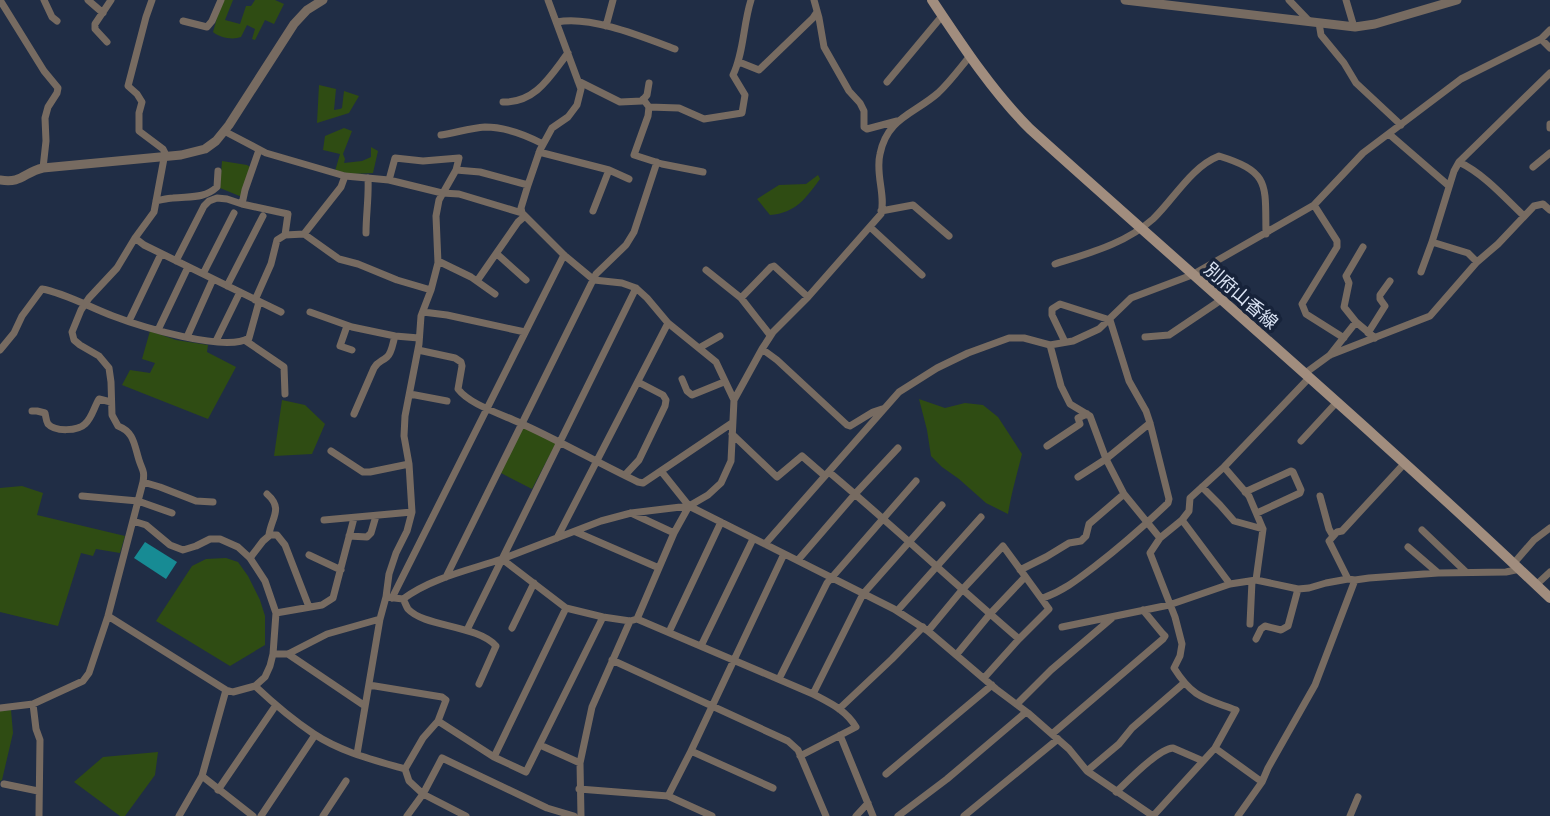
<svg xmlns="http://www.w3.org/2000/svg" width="1550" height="816" viewBox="0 0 1550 816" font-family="Poppins,'Noto Sans JP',sans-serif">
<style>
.green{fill:#2f4c13}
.water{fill:#178b94}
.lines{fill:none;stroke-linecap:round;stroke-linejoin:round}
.minor{stroke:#776b61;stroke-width:7}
.tertiary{stroke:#776b61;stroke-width:9}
.secondary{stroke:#a18d7e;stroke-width:10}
.labels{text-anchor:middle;stroke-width:7;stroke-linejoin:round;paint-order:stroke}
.street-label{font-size:18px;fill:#dce5f5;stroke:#17233a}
</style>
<rect width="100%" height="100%" fill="#202d45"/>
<path class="green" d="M222,0H233L225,20L240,24L246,6H251L255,0H275L284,4L274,24L265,20L255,40L252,39L255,29L247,25L241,37C233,40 220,38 213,32Z
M319,85L336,89L334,110L340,109L342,108L344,91L359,96L349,113L317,123Z
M344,128L352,131L343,154L345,159L344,163L362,161L371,157V147L378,151L373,173L352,174L335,171L340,154L323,150L325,136Z
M222,161L247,165L250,167L242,197L220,188Z
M818,175L820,179C806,198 796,213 770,215L757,199L779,185L806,184Z
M150,331L176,340L208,345L207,352L236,367L208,419L122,385L130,370L150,373L155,363L142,359Z
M919,399L945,408L965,403L983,405L998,417L1022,454C1017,474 1011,494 1008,514L986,503L959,479L942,467L931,456L927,430Z
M282,400L305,405L325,424L312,454L274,456Z
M523,426L556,443L532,489L499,472Z
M22,486L43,493L37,515L125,536L120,553L96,549L93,556L81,553L58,626L0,612V488Z
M226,558L238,562L248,576L260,600L265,616V645L230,666L156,621L192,566L206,559Z
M11,710L13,733L2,780L0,781V711Z
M158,752L155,775L125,816H120L74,782L103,757Z"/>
<path class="water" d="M145,542L177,562L166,579L134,558Z"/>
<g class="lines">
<path class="minor" d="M0,0L44,71L58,88L57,93L48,107L45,118L46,141L43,168
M44,0L52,17L57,21
M88,0L103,13
M548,0L581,89L577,105L568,117L552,128L540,150L528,185L521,208L522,213L564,255L594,280L622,283L636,288L647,298L668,323L716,362L734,400
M814,0L819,18L824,47L849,91L860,103L864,111V127L867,129L897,121
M1289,0L1310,22
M1346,0L1354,27
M183,21L207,27L212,21L221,0
M557,22C590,15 643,37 675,49
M1319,23L1321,35L1344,63L1356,83L1401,125
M606,26L613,0
M1541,39L1550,48
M107,42L95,29V24L111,0
M739,62L759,70L813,18L817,12
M578,81L620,102L642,101L647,95L649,83
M887,82L942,16
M643,99L649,107L648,116L634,155L662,164L703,172
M503,102C536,103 551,75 568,53
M649,107L679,108L704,119L742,113L745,95L733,75C744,52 743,25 751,0
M1550,124V128
M224,131L266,153L345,176L389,180L442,193L459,194L522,213
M1389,134L1449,186
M441,135C455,133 470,128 485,127C504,127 526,135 543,144
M539,152L609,170L629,179
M1459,162C1484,174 1504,197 1524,216
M1533,167L1550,153
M456,170L480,172L528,185
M156,201C162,200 167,198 173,198C190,196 204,199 217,187L218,171
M242,204L245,190L259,150
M1314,205L1337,241V247L1302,304L1306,314L1344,338
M593,211L609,170
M881,211L913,205L949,236
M870,227L922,275
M366,233C366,214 369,197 368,178
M304,234L341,187L345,176
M135,238L144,245L281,312
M1363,247L1346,276L1349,283L1344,307L1356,322L1375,338
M497,254L526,280
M176,261L204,206L209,201L217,198L227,199L242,204L288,214L285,235
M438,261L471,277L495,294
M1477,262L1468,253L1432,242L1454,171L1459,162L1550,73
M1055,264C1089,253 1125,244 1153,219C1174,199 1191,167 1219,156C1271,172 1265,185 1266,234
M706,270L741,298L770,335
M1421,272L1432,242
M203,274L234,213
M477,281L518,222L525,216
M227,286L263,216
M741,298L771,267L774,266L808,297
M255,300L271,264L277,240L285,235L304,234L339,259L358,264L397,280L431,290
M310,312L352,327L395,336L419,338
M423,312L447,315L525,332
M129,321L161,254
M347,326L340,346L352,350
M158,330L188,267
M1368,333L1385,306L1380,299V295L1390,281
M187,337L213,279
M1145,337L1169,335L1221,300
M216,341L240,292
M246,341L284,367L285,394
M1065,342L1052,315V309L1060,304L1110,320
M1050,345L1061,386L1070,404L1090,416L1106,459L1124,494L1160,538
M699,348L720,336
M762,349L777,360L847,425L850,426L873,412L882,409
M0,350L14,333L22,316L42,289C65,293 91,308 113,316C139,326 226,353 249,338L259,302
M418,350L455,358L461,362L462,366L458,389C470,405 502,414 520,423C560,441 598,463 638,482L643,483L732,423
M1330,355L1356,322
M1304,374L1330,355L1430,316L1477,262L1498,244L1534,206L1543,204L1550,210
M682,379L687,391L692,395L724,382
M410,394L447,401
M32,411H37L45,413C46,417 46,421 48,424C55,432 78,431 85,424C92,418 94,407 99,399L111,402
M354,414L374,368C378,361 381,362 387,357C392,353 393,342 395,336
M732,434L777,477L802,456L825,476
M1301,441L1336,403
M1047,446L1080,424L1078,418L1087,414
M331,451L363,472H370L409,464
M1224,467L1249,496L1263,529L1256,580
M661,471L689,506L894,609L928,631L996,689L1028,713L1069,749L1087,771L1153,816
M829,472C893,526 955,584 1019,639
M625,475L639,460L665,406L666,400L663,395L638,382
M1078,477L1106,459L1150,423
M143,482L160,487L196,501L213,502
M1202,487L1220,505L1234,521L1263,529
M1245,492L1291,471L1293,472L1301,490L1300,493L1257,513
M267,494C284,509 271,518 269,535
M82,496L138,501L172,513
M1320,496L1329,529L1333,536
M631,513L674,533
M324,520L412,512
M1182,520L1230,584
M1422,530L1466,572
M576,532L659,568
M349,536L367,537L371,533L376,516
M557,538L668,323
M765,544L899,392L937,368L968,353L1009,338H1024L1050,345L1073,341L1099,329L1131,298L1192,275L1314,205L1363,153L1461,79L1541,39L1550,30
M1408,547L1437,572
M309,555L341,570
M250,558L263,541L270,535H277L285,545L309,607
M502,559L601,521L631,513L689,506L708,495L721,483L731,461L734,400L762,349L773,332L808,297L881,214C886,195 875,174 880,154C887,118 914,114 938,93C950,82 960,68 970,56
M798,560L855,494L898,448
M1514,563L1534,540L1550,528
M1020,570L1046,557L1069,543L1081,541L1086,536L1089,524L1124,494
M446,577L596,274L626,245L634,232L657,162
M1348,579L1329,541L1337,532L1342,531L1404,464
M1536,585L1550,572
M386,597L403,599C431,578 469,570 502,559L566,608L603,617L630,621L637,619L813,694C830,703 846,710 856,727L800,756
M392,598L564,255
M1043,598C1063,591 1077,580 1094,567C1120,547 1144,526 1168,503L1169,499L1150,423L1146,411L1129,381L1110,320
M403,599C405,602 406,606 408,609C424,627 478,625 496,646L479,684
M897,611L981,517
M276,613L322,605L333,598L354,518
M108,616L226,690L233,692L255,686L265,677L270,666L273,654L276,613L265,581L250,558L238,547L220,539H210L196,546L183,550L170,545L146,525L133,521
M637,619L674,533L689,506
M1250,624L1252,581
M1062,627L1169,605L1230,584L1256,580L1298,589L1309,588L1326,583L1348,579L1355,580L1369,578L1438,573L1506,572L1520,569
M512,628L534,583
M467,630L636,288
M928,631L962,590L1003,546L1049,609L1019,639L984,678
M669,632L721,522
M1256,639L1261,629L1265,626L1281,630L1288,626L1298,589
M701,646L753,539
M273,654H288L327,634L380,619
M288,654L365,706
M957,654L990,614L1025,577
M612,660L788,741L798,750L826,816
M779,679L827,583L916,481
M369,685L442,697L446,700L438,721L423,738L405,769L409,781L423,794L466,816
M255,686C273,703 293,720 314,734C341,752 374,760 405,769
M813,694L863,594L942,505
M33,704L36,729L40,740L39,816
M1017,704L1051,670L1112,618
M0,708L33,704L83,681L89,673L108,616L143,482C145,470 142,470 139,460C134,444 134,432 118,426L112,415L111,382L109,368L99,356L80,345L74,340L72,332L81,310L89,298L117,268L135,238L154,212L165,153L163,149L139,131V113L142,102L137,94L128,86L146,17L152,0
M839,709L892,659L923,627
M438,721L494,757L526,772L603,617
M1052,734L1163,639L1165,636L1162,633L1143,610
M840,735L873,816
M540,745L580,763
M1215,748L1262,782
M691,751L773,788
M357,754L380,619L386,597L389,574L396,553L407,531L412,512L409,464L404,436L405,416L419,344L421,316L431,290L438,263L436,216L439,200L456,170L459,158L423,161L395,158L389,180
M494,757L566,608
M1087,771L1119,744L1132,728L1184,683
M886,774L992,685
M202,776L253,816
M4,784L38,791
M579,789L668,796L712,816
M218,790L276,705
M1116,792C1128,781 1158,749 1173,748L1203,761
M668,796L691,751L784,554
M179,816L202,776L226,690
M261,816L315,735
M323,816L346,781
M407,816L423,794L442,758L547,808L574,816
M581,816L580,763L592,707L630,621
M856,816L868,803
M898,816L947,779L1026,712
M964,816L1058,739
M1153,816L1215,748L1236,710C1204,698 1193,698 1174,668L1180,656L1182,644L1175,617L1150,553L1160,538L1182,520L1189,511L1190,498L1224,467L1309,378
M1238,816L1262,782L1268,768L1315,685L1355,580
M1350,816L1358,797"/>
<path class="tertiary" d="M1125,0L1355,27L1375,24L1457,0
M0,180C22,184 24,172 43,168L181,155L205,149L216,141L229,125L294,24L307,10L323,0"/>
<path class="secondary" d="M932,0C962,45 992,91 1030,129C1203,285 1381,437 1550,598"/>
</g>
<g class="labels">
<g class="street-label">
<text transform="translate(1241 296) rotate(41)" y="6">別府山香線</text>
</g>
</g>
</svg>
